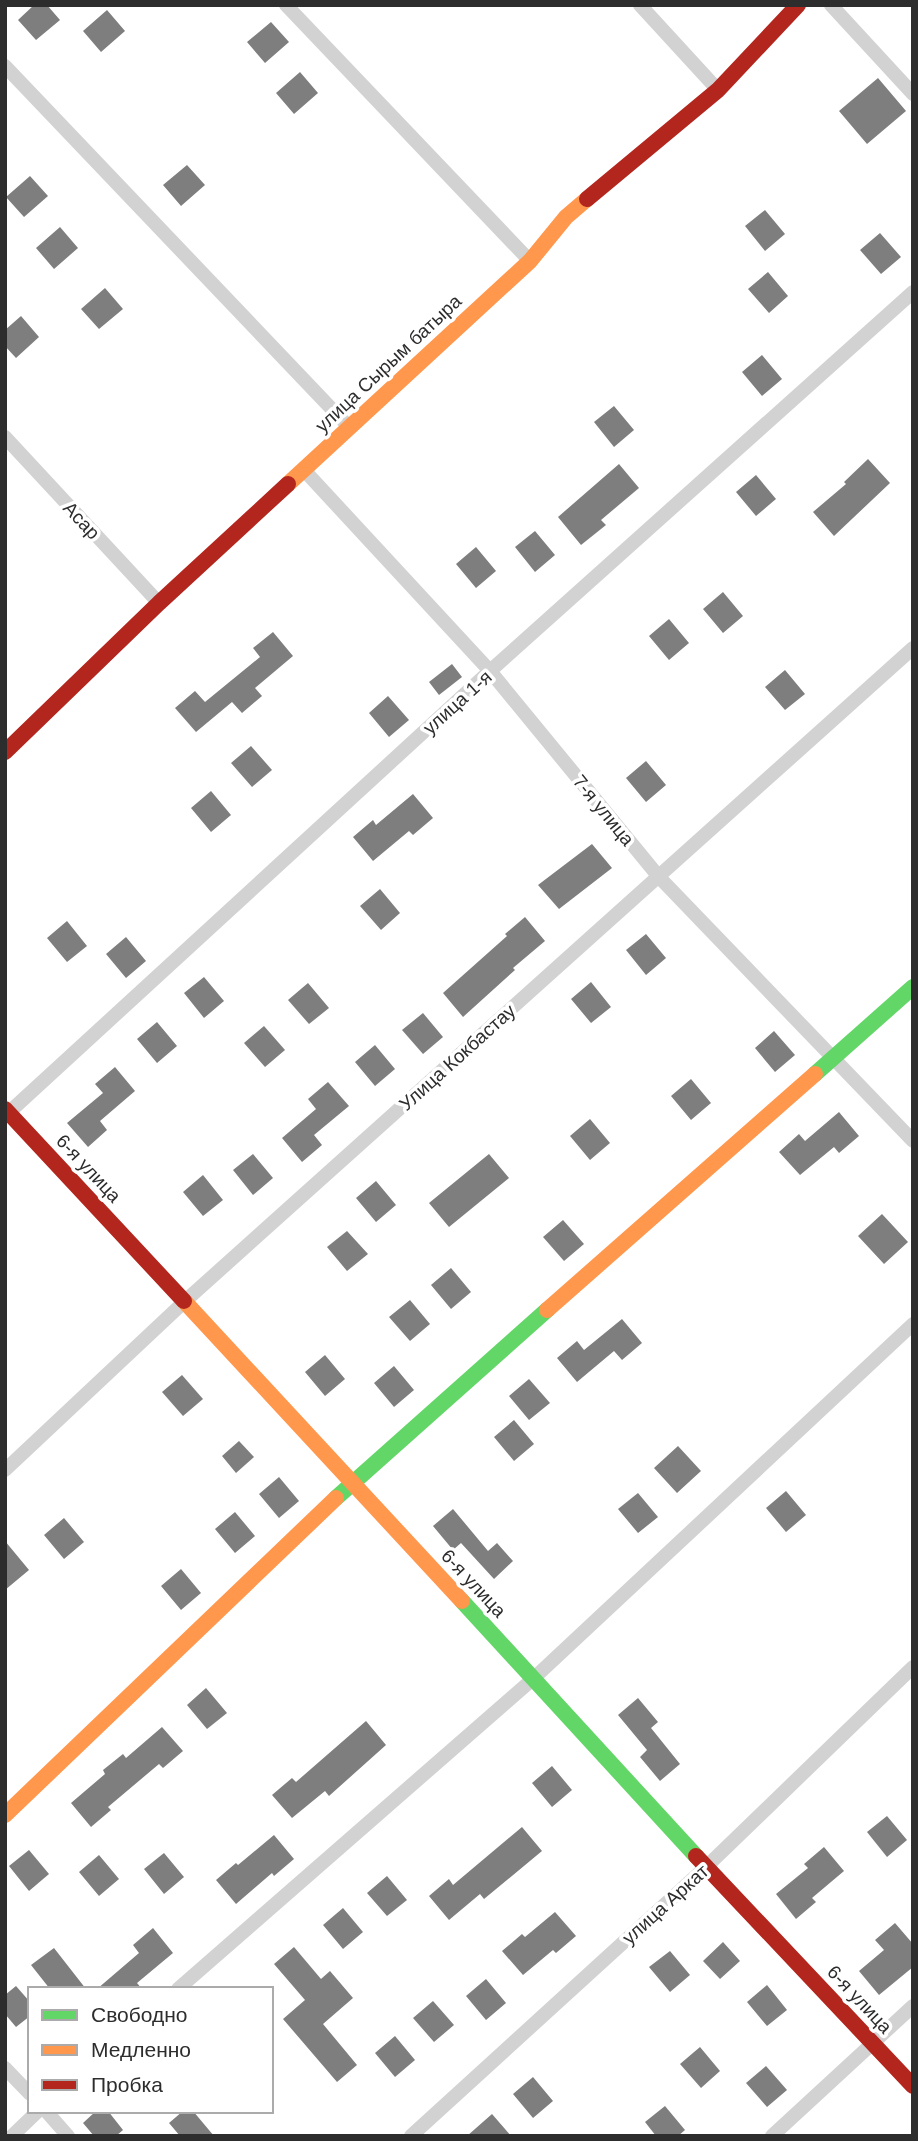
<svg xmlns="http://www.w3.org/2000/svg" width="918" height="2141" viewBox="0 0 918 2141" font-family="Arial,sans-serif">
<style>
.building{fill:#7e7e7e}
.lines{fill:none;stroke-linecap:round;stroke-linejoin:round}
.street{stroke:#d2d2d2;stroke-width:14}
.fast{stroke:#63d668;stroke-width:16}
.slow{stroke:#ff974d;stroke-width:16}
.jam{stroke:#b3261e;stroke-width:16}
.labels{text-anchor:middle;stroke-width:7;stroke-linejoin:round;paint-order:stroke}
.street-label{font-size:19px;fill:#2d2d2d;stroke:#fff}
</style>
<rect width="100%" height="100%" fill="#fff"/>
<path class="building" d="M34,5H47L60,20L36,40L18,20Z
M107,10L125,31L101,52L83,31Z
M271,22L289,42L265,63L247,42Z
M300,72L318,93L294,114L276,93Z
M878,78L906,111L867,144L839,111Z
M187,165L205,185L181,206L163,185Z
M30,176L48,196L24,217L6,197Z
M765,210L785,234L765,251L745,226Z
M60,227L78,248L54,269L36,248Z
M880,233L901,257L881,274L860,250Z
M768,272L788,296L769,313L748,289Z
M105,288L123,309L99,329L81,309Z
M21,316L39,337L16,358L5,346V330Z
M762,355L782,379L762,396L742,372Z
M614,406L634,430L614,447L594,422Z
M868,459L890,483L834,536L813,512L846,484L844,482Z
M619,464L639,488L601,520L606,525L581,545L558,517Z
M756,475L776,499L756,516L736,492Z
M535,531L555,555L535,572L515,547Z
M476,547L496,571L476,588L456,564Z
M723,592L743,616L723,633L703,609Z
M669,619L689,643L669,660L649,636Z
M273,632L293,656L255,688L262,696L242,713L232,702L196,732L175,708L195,691L205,702L260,657L253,648Z
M452,664L462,677L439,695L429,682Z
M785,670L805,694L785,710L765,687Z
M388,696L409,720L389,737L369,713Z
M251,746L272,770L252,787L231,763Z
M646,761L666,785L646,802L626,778Z
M211,791L231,815L211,832L191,808Z
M413,794L433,818L413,835L409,831L373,861L353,837L373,820L376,825Z
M592,844L612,868L559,909L538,885Z
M380,889L400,913L381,930L360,906Z
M525,917L545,941L513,968L515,970L463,1017L443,993L507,936L505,934Z
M67,921L87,946L67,962L47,938Z
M646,934L666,958L646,975L626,950Z
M126,937L146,961L126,978L106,954Z
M204,977L224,1001L204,1018L184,993Z
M591,982L611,1007L591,1023L571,999Z
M308,983L329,1008L309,1024L288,1000Z
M423,1013L443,1037L423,1054L402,1030Z
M157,1022L177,1046L157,1063L137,1039Z
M264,1026L285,1050L265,1067L244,1043Z
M774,1031L795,1055L775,1072L755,1048Z
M375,1045L395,1069L375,1086L355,1062Z
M115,1067L135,1091L100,1121L107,1130L88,1147L67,1123L103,1093L95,1084Z
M691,1079L711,1103L691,1120L671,1096Z
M328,1082L349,1106L314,1135L322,1145L302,1162L282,1138L316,1109L308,1099Z
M839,1112L859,1136L839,1153L834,1147L800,1175L779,1152L799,1134L805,1141Z
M590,1119L610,1143L590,1160L570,1136Z
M253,1154L273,1178L253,1195L233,1170Z
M489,1154L509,1178L449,1227L429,1203Z
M203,1175L223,1200L203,1216L183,1192Z
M376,1181L396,1205L376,1222L356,1198Z
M882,1214L908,1242L884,1264L858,1236Z
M563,1220L584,1244L564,1261L543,1237Z
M347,1231L368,1254L347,1271L327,1247Z
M451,1268L471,1292L451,1309L431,1285Z
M410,1300L430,1324L410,1341L389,1317Z
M622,1319L642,1343L622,1360L614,1351L577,1382L557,1358L577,1341L584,1350Z
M325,1355L345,1379L325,1396L305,1372Z
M394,1366L414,1390L394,1407L374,1383Z
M182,1375L203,1399L183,1416L162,1392Z
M529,1379L550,1403L529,1420L509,1396Z
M514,1420L534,1444L514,1461L494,1437Z
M239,1441L254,1457L236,1473L222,1456Z
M678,1446L701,1471L677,1493L654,1468Z
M279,1477L299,1501L279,1518L259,1494Z
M786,1491L806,1515L786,1532L766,1508Z
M638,1493L658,1517L638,1533L618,1509Z
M453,1509L488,1551L497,1543L513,1561L494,1579L461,1543L453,1550L433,1526Z
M235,1512L255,1536L235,1553L215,1529Z
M64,1518L84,1542L64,1559L44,1535Z
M5,1541L29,1570L5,1590Z
M181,1569L201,1593L181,1610L161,1586Z
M206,1688L227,1713L207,1729L187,1705Z
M638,1698L658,1722L651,1728L680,1764L660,1781L640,1757L647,1750L618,1715Z
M366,1721L386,1745L329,1796L325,1791L292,1818L272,1795L292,1778L296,1782Z
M162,1727L183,1751L163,1768L159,1764L108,1807L111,1810L91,1827L71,1803L105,1774L103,1770L123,1754L126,1758Z
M552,1766L572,1790L552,1807L532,1783Z
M887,1816L907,1840L887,1857L867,1832Z
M522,1827L542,1851L484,1899L480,1894L449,1920L429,1896L449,1879L453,1885Z
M274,1835L294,1859L274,1876L272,1873L236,1904L216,1880L236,1863L238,1865Z
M824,1847L844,1871L812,1898L816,1902L796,1919L776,1894L808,1868L804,1864Z
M29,1850L49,1874L29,1891L9,1866Z
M164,1853L184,1877L164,1894L144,1869Z
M99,1855L119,1879L99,1896L79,1872Z
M387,1876L407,1900L387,1916L367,1893Z
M343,1908L363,1932L343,1949L323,1925Z
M555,1912L576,1936L556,1953L553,1950L523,1975L502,1951L522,1934L525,1937Z
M895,1923L913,1944V1967L879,1995L859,1971L884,1950L875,1940Z
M153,1928L173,1953L137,1983L142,1989H97L139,1953L133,1945Z
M723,1942L740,1961L720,1979L703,1961Z
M294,1947L321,1979L330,1971L353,1998L323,2024L357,2065L337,2082L283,2019L305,2000L274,1964Z
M54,1948L86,1989H50L31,1965Z
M670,1951L690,1975L670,1992L649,1967Z
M486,1979L506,2003L486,2020L466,1996Z
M767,1985L787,2010L767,2026L747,2002Z
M16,1986L30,2002V2016L16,2027L5,2014V1995Z
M433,2001L454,2025L434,2042L413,2018Z
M395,2036L415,2060L395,2077L375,2053Z
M700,2047L720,2071L701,2088L680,2064Z
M766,2066L787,2090L767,2107L746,2083Z
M533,2077L553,2101L533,2118L513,2094Z
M665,2106L685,2130L678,2136H656L645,2122Z
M96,2111H108L123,2130L116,2136H94L83,2123Z
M183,2111H193L214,2136H180L169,2123Z
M492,2114L511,2136H467Z"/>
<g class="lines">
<path class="street" d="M286,5L530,261
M640,5L718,90
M831,5L913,94
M5,66L348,426
M5,437L159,603
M304,470L490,671L659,877L913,1141
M5,1116L490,671L913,292
M5,1470L184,1302L913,648
M178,1989L534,1678L913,1324
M5,2068L30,2094
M46,2111L68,2136
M12,2136L38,2111
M411,2136L706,1867L913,1667
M772,2136L913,2006"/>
<path class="fast" d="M815,1074L913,987
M336,1498L547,1310
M462,1601L696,1856"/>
<path class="slow" d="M288,484L530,261L566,217L587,199
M184,1301L462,1601
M547,1310L815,1074
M5,1815L336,1498"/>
<path class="jam" d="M587,199L718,90L798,5
M5,752L159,603L288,484
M5,1109L184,1301
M696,1856L913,2086"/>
</g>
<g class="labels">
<g class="street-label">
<text transform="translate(388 363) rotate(-43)" y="7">улица Сырым батыра</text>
<text transform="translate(82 520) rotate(47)" y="7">Асар</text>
<text transform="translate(457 702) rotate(-42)" y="7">улица 1-я</text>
<text transform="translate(604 810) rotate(51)" y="7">7-я улица</text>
<text transform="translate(457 1057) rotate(-42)" y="7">Улица Кокбастау</text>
<text transform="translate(89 1168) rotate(47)" y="7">6-я улица</text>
<text transform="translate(474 1583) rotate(47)" y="7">6-я улица</text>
<text transform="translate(665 1904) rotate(-42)" y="7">улица Аркат</text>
<text transform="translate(860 1999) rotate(47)" y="7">6-я улица</text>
</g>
</g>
<rect width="918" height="2141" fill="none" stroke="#2d2d2d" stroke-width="14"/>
<rect x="28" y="1987" width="245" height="126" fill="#ffffff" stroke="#ababab" stroke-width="2"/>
<rect x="42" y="2010" width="35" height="10" fill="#63d668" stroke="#ababab" stroke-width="2"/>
<text x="91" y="2022" font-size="21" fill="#2d2d2d">Свободно</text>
<rect x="42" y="2045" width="35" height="10" fill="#ff974d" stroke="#ababab" stroke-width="2"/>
<text x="91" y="2057" font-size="21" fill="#2d2d2d">Медленно</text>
<rect x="42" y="2080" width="35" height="10" fill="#b3261e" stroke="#ababab" stroke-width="2"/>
<text x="91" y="2092" font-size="21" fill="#2d2d2d">Пробка</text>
</svg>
